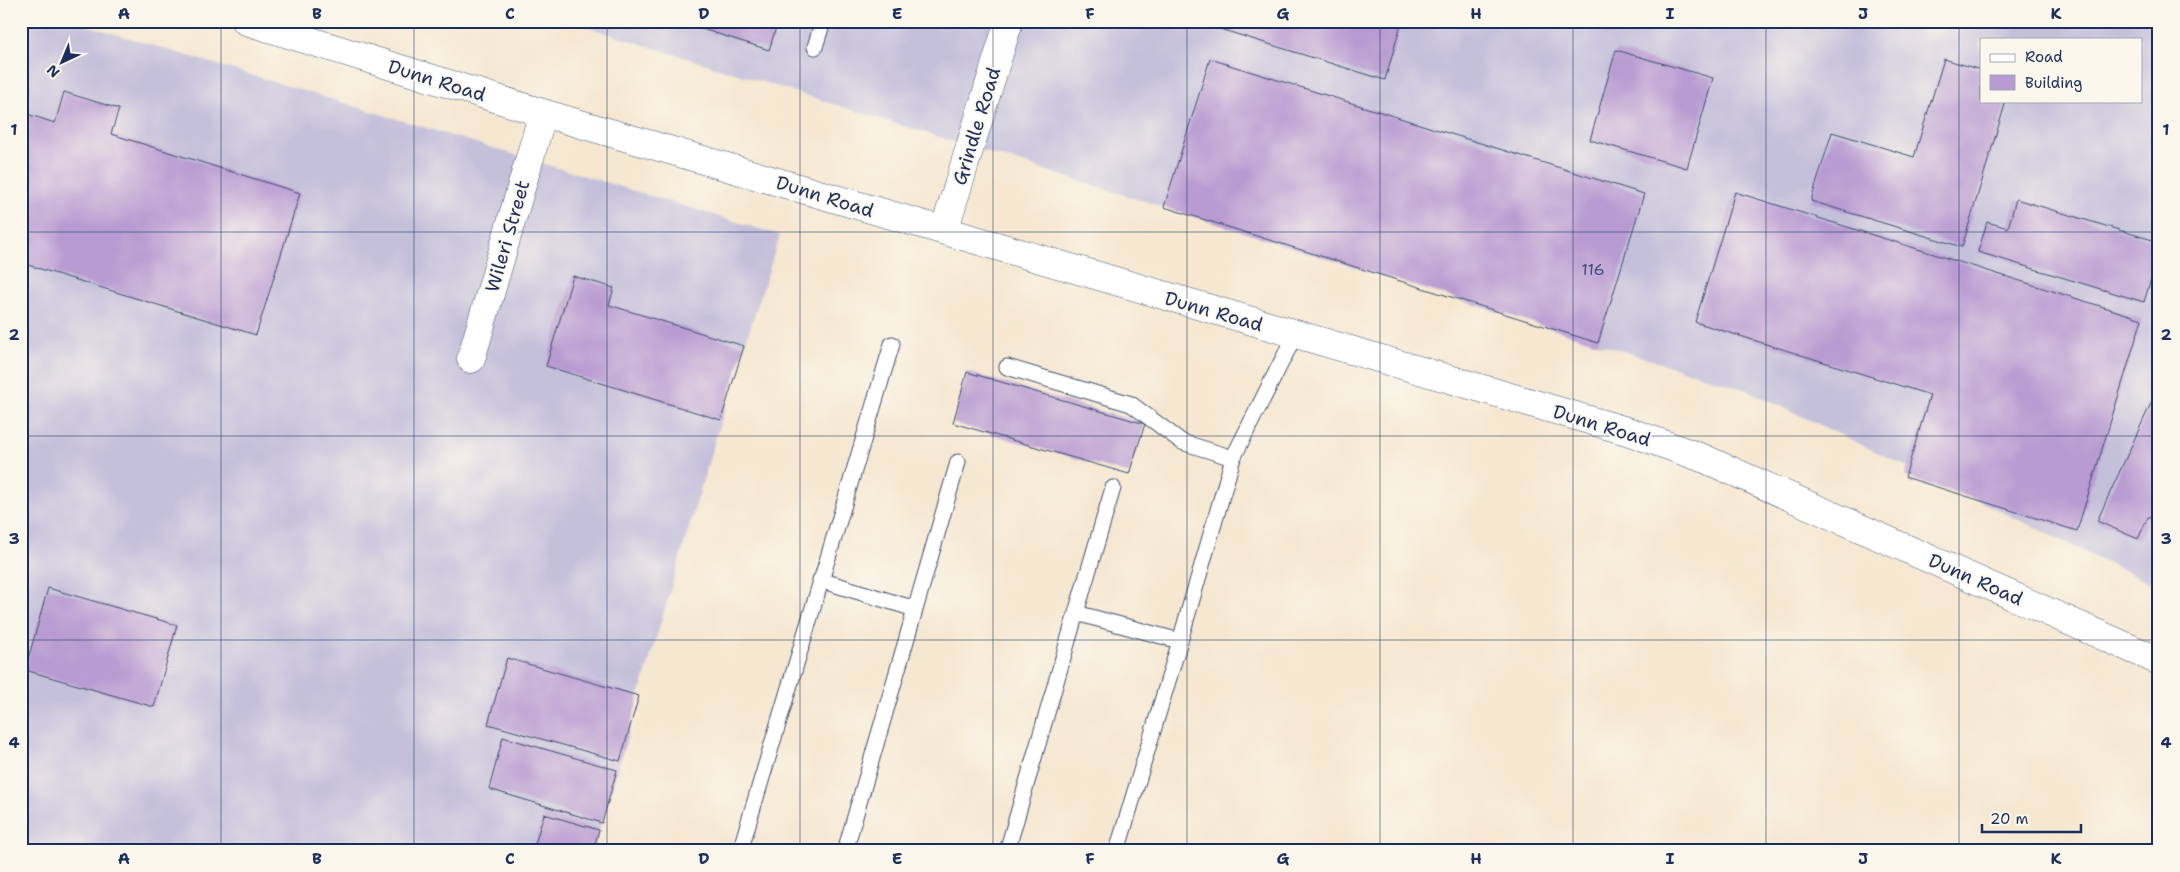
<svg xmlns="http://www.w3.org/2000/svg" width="2180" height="872" viewBox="0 0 2180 872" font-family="'Shantell Sans',sans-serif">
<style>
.industrial{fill:#c5c0da;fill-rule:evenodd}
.building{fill:#b89bd2}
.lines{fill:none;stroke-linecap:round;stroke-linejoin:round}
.lane-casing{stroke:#3c4b6f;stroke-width:17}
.street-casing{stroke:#3c4b6f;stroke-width:29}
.lane{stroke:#fff;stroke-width:15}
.street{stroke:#fff;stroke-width:28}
.grid{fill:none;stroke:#1b2f5e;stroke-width:1;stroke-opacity:0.55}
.labels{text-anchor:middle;stroke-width:4;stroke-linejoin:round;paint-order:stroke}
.number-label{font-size:16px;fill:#424a7b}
.street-label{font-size:19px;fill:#1b2f5e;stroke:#fbf7ec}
.neatline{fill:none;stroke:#1b2f5e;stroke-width:2}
.grid-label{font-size:16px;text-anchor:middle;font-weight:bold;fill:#1b2f5e}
</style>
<rect width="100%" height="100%" fill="#fbf7ec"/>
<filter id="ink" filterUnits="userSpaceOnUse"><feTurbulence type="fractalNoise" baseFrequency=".02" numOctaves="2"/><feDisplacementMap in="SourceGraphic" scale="10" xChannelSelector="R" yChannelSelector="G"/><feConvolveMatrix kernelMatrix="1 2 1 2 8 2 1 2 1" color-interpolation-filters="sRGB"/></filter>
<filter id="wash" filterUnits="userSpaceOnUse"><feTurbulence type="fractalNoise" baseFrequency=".0096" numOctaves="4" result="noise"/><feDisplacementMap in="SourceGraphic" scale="20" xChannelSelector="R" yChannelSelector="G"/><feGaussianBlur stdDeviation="1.12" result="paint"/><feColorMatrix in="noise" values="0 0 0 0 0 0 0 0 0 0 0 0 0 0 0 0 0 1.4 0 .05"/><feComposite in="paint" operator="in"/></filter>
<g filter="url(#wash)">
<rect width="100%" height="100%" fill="#f5e7d0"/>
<path class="industrial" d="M21,21H73L780,235L721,420L593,851H21Z
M568,21H2159V587L1747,390ZM1981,39H2141V101H1981Z"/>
<g id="blocks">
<path class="building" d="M677,21H778L769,50Z
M1194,21H1402L1385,80Z
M1616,50L1713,78L1687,168L1590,140Z
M1210,59L1644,194L1598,343L1164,207Z
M1944,59L1981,70V101H2006L1962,247L1811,201L1832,132L1914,157Z
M64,92L119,109L111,134L300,193L256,335L21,263V112L55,123Z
M1735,192L2142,319L2077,531L1905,477L1930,395L1695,322Z
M2016,199L2159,242V252L2144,302L1978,252L1987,222L2008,228Z
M573,276L614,288L609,305L744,346L721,420L546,366Z
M967,372L1145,424L1129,474L953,423Z
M2157,390L2159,391V522L2148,517L2138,539L2097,521Z
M48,588L177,625L154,707L25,670Z
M507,658L639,696L620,761L488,724Z
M503,737L617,770L602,823L489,789Z
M544,814L599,830L593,851H533Z"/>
</g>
</g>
<g filter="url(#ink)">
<use href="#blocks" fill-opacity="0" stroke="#3c4b6f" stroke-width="1"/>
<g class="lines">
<defs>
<path id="lane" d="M815,47L823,21
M1007,367L1131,404L1182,442L1233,458
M1113,488L1076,613L1180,641L1233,458L1295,335
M820,580L915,609
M740,851L892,344
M845,851L958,462
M1007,851L1076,613
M1117,851L1180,641"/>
<path id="street" d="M246,21L543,113L1630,432L1705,459L2159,661
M944,231L1009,21
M471,359L543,113"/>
</defs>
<use href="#lane" class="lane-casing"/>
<use href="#street" class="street-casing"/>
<use href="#lane" class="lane"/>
<use href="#street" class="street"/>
</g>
</g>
<path class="grid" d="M221,21V851M414,21V851M607,21V851M800,21V851M993,21V851M1187,21V851M1380,21V851M1573,21V851M1766,21V851M1959,21V851M21,232H2159M21,436H2159M21,640H2159"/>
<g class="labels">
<g class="number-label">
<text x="1593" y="275">116</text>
</g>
<g class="street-label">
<text transform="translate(437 80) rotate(17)" y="7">Dunn Road</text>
<text transform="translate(976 126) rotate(-73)" y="7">Grindle Road</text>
<text transform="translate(825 196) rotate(17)" y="7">Dunn Road</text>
<text transform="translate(507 236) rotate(-74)" y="7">Wileri Street</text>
<text transform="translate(1214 311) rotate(16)" y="7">Dunn Road</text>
<text transform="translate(1602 425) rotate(17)" y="7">Dunn Road</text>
<text transform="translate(1976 579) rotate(24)" y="7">Dunn Road</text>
</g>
</g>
<rect width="2180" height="872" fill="none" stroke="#fbf7ec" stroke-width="55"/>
<rect x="1980" y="38" width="162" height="65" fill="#fbf7ec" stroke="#a1a7b3"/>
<rect x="1990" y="54" width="25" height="8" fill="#ffffff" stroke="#a1a7b3"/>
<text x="2025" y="62" font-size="15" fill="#1b2f5e">Road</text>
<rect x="1990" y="75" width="25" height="15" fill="#b89bd2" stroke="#a1a7b3"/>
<text x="2025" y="88" font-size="15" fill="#1b2f5e">Building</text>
<g transform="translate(62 62) rotate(224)" stroke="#fbf7ec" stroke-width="4" paint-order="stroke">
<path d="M0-4L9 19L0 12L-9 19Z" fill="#1b2f5e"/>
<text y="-8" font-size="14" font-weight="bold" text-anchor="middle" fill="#1b2f5e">N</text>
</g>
<path d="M1982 824v8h99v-8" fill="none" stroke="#1b2f5e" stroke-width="2.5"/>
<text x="1990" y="824" font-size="15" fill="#1b2f5e" stroke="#fbf7ec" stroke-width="4" paint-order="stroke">20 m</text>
<rect x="28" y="28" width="2124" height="816" class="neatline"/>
<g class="grid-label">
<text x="124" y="19">A</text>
<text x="317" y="19">B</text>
<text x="510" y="19">C</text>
<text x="704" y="19">D</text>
<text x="897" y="19">E</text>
<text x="1090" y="19">F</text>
<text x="1283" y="19">G</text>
<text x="1476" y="19">H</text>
<text x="1670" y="19">I</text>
<text x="1863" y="19">J</text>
<text x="2056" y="19">K</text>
<text x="14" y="135">1</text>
<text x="2166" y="135">1</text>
<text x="14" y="340">2</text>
<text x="2166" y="340">2</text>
<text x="14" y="544">3</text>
<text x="2166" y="544">3</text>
<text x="14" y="748">4</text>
<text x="2166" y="748">4</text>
<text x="124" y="864">A</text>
<text x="317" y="864">B</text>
<text x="510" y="864">C</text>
<text x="704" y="864">D</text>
<text x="897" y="864">E</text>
<text x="1090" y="864">F</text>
<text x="1283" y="864">G</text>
<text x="1476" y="864">H</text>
<text x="1670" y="864">I</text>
<text x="1863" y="864">J</text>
<text x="2056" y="864">K</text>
</g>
</svg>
